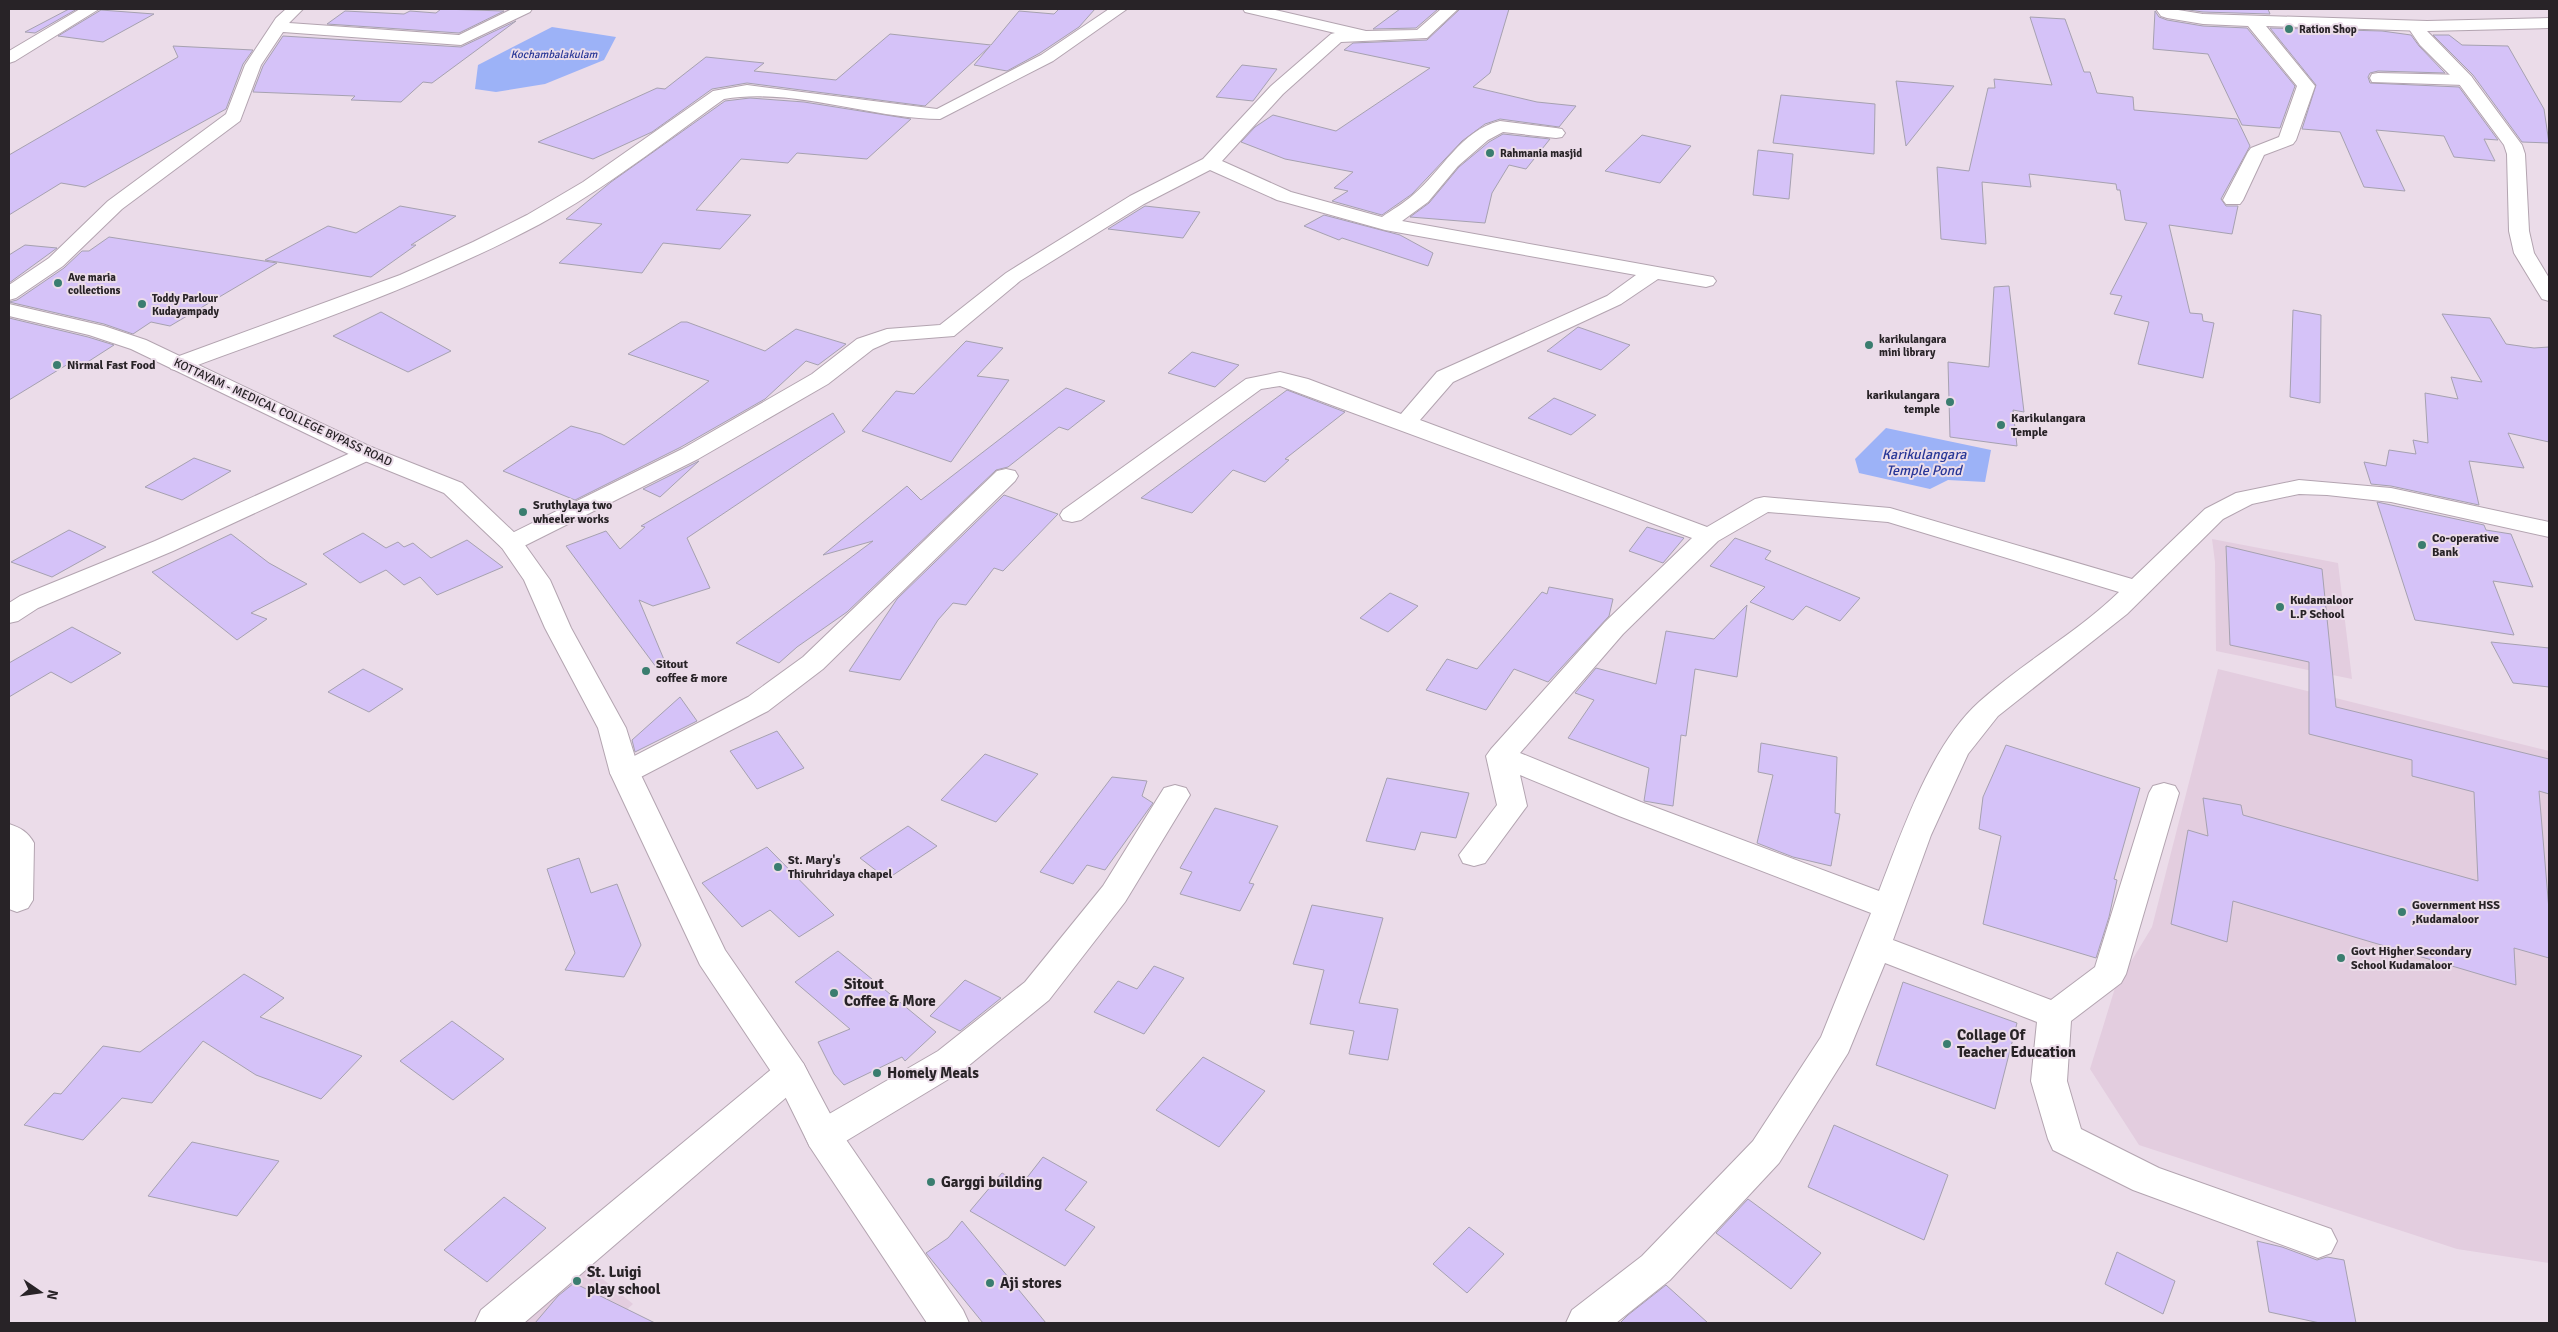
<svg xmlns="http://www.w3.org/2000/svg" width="2558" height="1332" viewBox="0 0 2558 1332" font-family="Signika,sans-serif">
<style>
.built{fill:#e3cddf}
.water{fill:#9cb2f7}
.building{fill:#d5c2f8;stroke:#a6a1b0}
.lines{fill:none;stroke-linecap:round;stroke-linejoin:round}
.minor-casing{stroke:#b3a4b0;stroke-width:2}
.secondary-casing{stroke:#b3a4b0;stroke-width:2}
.minor{fill:#fff;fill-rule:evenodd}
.secondary{fill:#fff;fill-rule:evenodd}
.poi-dot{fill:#3a7d6f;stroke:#ebdce9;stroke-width:2}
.labels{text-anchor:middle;stroke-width:4;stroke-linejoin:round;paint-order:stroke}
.far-poi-label{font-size:11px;font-weight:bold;fill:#282327;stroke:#ebdce9;text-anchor:start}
.far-water-label{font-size:11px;font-style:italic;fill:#273697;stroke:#ebdce9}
.poi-label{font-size:12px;font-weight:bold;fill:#282327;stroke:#ebdce9;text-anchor:start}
.street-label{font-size:12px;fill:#282327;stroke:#ebdce9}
.water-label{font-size:14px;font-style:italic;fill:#273697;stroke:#ebdce9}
.near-poi-label{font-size:15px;font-weight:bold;fill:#282327;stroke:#ebdce9;text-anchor:start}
</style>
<rect width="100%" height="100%" fill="#ebdce9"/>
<path class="built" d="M2212,539L2338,563L2352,679L2216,651L2215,562Z
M2218,669L2549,751V1263L2457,1249L2139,1145L2090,1069L2115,988L2152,927Z
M576,1257L633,1304L612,1323H501Z"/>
<path class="water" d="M552,27L616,37L604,60L545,84L496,92L475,89L478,65Z
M1886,428L1991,450L1985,482L1948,480L1930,489L1859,473L1855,459Z"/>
<path class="building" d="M69,9H77L35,33L25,32Z
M441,9L504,11L459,33L327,24L345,11L404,14L410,11L436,13Z
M1059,9H1095L1079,27L1040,53L1007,71L974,65L990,46L925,106L747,83L712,89L652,132L593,159L538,142L657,88L665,89L706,57L764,63L754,71L836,80L890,34L991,45L1019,11L1054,14Z
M1400,9H1438L1416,28L1373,29Z
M1460,9H1509L1490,73L1473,87L1537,102L1576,106L1559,127L1500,119L1485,124L1462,141L1412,194L1382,215L1332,201L1348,191L1334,188L1353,172L1285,159L1241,142L1255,127L1273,115L1336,131L1430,68L1344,50L1353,43L1427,40Z
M2182,9H2268L2270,14L2203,12Z
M101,10L154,14L103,42L58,36Z
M2155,11L2159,17L2167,20L2203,26L2247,28L2295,86L2280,128L2242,125L2208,54L2153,49Z
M2030,17L2065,19L2084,72H2090L2097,93L2133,97L2134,110L2237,119L2250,146L2221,199L2226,206H2238L2232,234L2169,225L2190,313L2202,314L2203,321L2214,323L2203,378L2138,364L2149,322L2114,314L2122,296L2110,294L2147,223L2125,220L2120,190H2117L2116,184L2029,174L2031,187L1982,182L1986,244L1941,239L1937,167L1969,171L1988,88H1995L1994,79L2052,85Z
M516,21L432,83L423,82L401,102L351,100L355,96L253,92L263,66L283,36L461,47Z
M2270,28L2382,31L2411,35L2419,46L2445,73L2378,71L2370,73L2368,77L2370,83L2459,87L2498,140L2484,139L2495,161L2454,157L2444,136L2376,130L2405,191L2364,187L2340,132L2302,129L2316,85Z
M2433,35H2449L2462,45L2508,46L2544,109L2549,143L2522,142L2473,75Z
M173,46L253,50L243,64L226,109L85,187L61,183L9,215V155L178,57Z
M1242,65L1277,69L1253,101L1216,97Z
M1896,81L1954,86L1906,146Z
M1781,95L1875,104L1874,154L1773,143Z
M750,98L804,102L911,119L867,159L797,153L788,163L741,159L696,210L751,215L720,249L663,243L642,273L559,263L602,224L566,219L611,182L725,101Z
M1503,134L1550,139L1526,169L1509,165L1492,193L1485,223L1410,217L1429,203L1459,167L1489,142Z
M1642,135L1691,146L1660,183L1605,171Z
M1758,150L1793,154L1789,199L1753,195Z
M400,206L456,216L411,245H416L371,277L265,260L328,226L356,233Z
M1145,206L1200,212L1183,238L1108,229Z
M1324,215L1400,235L1433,253L1428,266L1342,238L1339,240L1304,226Z
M109,237L277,263L170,326L151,322L133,334L104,324L9,302L17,300L64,268L82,251H89Z
M25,245L57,248L9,283V255Z
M2009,286L2024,412L2013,410L2017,446L1950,437L1948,362L1989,367L1994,287Z
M2293,310L2321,315L2320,403L2290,397Z
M381,312L451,351L408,372L333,336Z
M2442,314L2490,318L2506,344L2534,348L2549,347V442L2508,433L2524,468L2469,461L2479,505L2391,486L2371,484L2364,462L2386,466L2389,450L2416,454L2413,440L2428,443L2425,393L2458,399L2451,377L2482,382Z
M9,318L88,337L114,345L86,363L73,361L9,400Z
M681,322H687L765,351L796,329L846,344L818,365L806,361L765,399L681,447L575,500L503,471L571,426L601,434L624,445L709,381L628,354Z
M1578,327L1630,345L1601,370L1547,351Z
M966,341L1003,348L977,376L1009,380L951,462L862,431L896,391L914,394Z
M1192,352L1239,365L1215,387L1168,373Z
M1066,388L1105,401L1068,430L1059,427L1008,467L996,470L847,612L797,647L779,663L736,643L873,541L823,555L907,486L921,500Z
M1287,390L1345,412L1285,459L1289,460L1265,482L1233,470L1192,513L1141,498Z
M1554,398L1596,415L1571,435L1528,418Z
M833,413L845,432L687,538L710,588L653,606L639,600L665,662L656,667L566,546L606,531L620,549L645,527L641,526Z
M194,458L231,471L182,500L145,487Z
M699,461L660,497L643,489Z
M1004,495L1058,514L1003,571L994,568L966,605L953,603L938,620L900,680L849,671L897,599Z
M2377,502L2484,525L2486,530L2511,534L2533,587L2493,581L2514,635L2415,620Z
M1647,527L1684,538L1663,563L1629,551Z
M69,530L106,547L52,577L11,562Z
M363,533L386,548L398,542L404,547L413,543L431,558L467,540L503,567L437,595L420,577L404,585L386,570L360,583L323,554Z
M231,534L269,563L307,584L251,613L267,619L237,640L152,572Z
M1735,538L1771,551L1765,559L1860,598L1840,621L1806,606L1793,620L1750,602L1765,587L1710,566Z
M2226,546L2322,569L2336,707L2549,759V794L2539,791L2549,910V958L2514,948L2516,985L2233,901L2227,942L2171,924L2188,830L2208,836L2203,798L2241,805L2243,815L2478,881L2474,792L2412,776V760L2309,734V662L2230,645Z
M1549,587L1613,599L1609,616L1548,682L1514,669L1486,710L1426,690L1447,659L1477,669L1542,592L1547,594Z
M1390,593L1418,606L1388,632L1360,618Z
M1747,605L1737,677L1695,669L1686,736L1681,735L1673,806L1644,801L1649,768L1568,738L1594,700L1575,693L1596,668L1656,684L1666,631L1714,639Z
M72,627L121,653L71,683L51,672L9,697V663Z
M2491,642L2549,648V687L2513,683Z
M363,669L403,689L369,712L328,692Z
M680,697L697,721L635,752L632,740Z
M777,731L804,768L757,789L730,751Z
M1761,743L1837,757L1835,813L1840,814L1831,866L1793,857L1757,843L1773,775L1758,772Z
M2006,745L2140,788L2114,879L2117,880L2109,917L2096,958L1983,924L2001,836L1979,829L1983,797Z
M985,754L1038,774L996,822L941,800Z
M1112,777L1147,781L1142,796L1153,803L1105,870L1087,865L1073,884L1040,872Z
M1387,778L1469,793L1456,838L1421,832L1415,850L1366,841Z
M1215,808L1278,826L1249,883L1254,884L1240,911L1180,894L1192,872L1180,868Z
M908,826L937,846L887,879L860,858Z
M767,847L834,915L799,937L770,910L742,927L702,883Z
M579,858L591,893L617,884L641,945L624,977L565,970L575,953L547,869Z
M1312,905L1383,918L1359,1003L1398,1009L1388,1060L1349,1054L1354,1031L1310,1024L1324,970L1293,964Z
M838,951L936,1032L905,1061L902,1057L844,1085L834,1074L818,1042L850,1029L795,982Z
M1154,966L1184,978L1144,1034L1094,1012L1118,981L1137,989Z
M244,974L284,998L260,1017L362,1056L321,1099L256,1075L203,1041L152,1103L122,1098L83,1140L24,1125L54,1093L61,1094L103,1046L140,1052Z
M965,980L1001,998L960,1031L930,1016Z
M1903,982L2017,1023L1995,1109L1876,1065Z
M452,1021L504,1059L453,1100L400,1061Z
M1203,1057L1265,1091L1219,1147L1156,1110Z
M1834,1125L1948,1175L1924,1240L1808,1187Z
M192,1142L279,1161L237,1216L148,1196Z
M1043,1157L1087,1182L1065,1210L1095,1227L1065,1266L970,1211L1002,1173L1022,1184Z
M504,1197L546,1228L487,1282L444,1250Z
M1748,1199L1821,1253L1791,1289L1716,1233Z
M962,1221L1046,1323H983L926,1253L948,1238Z
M1469,1227L1504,1254L1467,1293L1433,1264Z
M2257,1241L2282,1247L2317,1260L2327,1257L2344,1260L2356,1323H2320L2269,1312Z
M2117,1252L2175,1281L2163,1314L2105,1284Z
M574,1283L655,1323H535L558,1296Z
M1666,1285L1708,1323H1620L1628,1315Z"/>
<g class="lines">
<defs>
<path id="minor" d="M286,9H303L289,23L459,35L512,9H532L530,12L461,45L283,32L261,65L240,121L122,209L63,266L16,298L9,300V285L49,258L108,201L226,114L245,65L276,18Z
M1109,9H1127L1053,61L940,119C872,119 792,87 724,99C664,142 605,189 540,224C427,284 306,325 187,369L179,371L171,369L168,364L171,359L400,275L473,242L527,215L583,182L713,91L747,85L937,109L1041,55Z
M1243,9H1271L1366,31L1417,30L1441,9H1458L1427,38L1341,42L1283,94L1222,161L1291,192L1382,217C1392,210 1404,203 1413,195C1442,171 1461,130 1500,121L1556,128L1562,129L1565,133L1562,137L1556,138L1503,132L1488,140L1458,166L1428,202L1402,221L1713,277L1716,281L1713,285L1706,287L1658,279L1621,304L1453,382L1420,420L1707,527L1755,499L1764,497L1890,508L2132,579L2205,509L2236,493L2299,480L2391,488L2549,522V537L2391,502L2327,495L2299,494L2252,504L2223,519L2127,614L1998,716L1968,754L1931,835L1893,940L2051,1000L2095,967L2149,793L2153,786L2164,783L2175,786L2179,793L2126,974L2121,983L2071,1021L2067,1081L2081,1129L2159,1168L2331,1229L2337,1241L2331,1253L2318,1258L2133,1190L2053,1150L2048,1139L2031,1081L2037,1022L1885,963L1848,1053L1779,1163L1670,1280L1616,1323H1566L1572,1310L1642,1256L1753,1141L1821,1037L1871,913L1619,816L1520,775L1527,806L1485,863L1474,866L1463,863L1459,855L1497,805L1486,756L1491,749L1605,622L1692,538L1280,386L1261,389L1081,520L1072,522L1063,520L1060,515L1063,510L1246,379L1280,372L1308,379L1401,414L1437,372L1607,296L1636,275L1385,230L1277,200L1210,170L1144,204L1020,281L954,336L891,341L873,349L828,384L698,459L520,548L511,551L502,548L498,543L502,538L682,449L812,374L857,339L887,329L940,325L1006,273L1130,196L1203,159L1271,86L1331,34L1335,33L1245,12ZM1768,512L1888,522L2119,592C2077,633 2023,662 1979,702C1931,745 1902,832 1879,891L1641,802L1520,753L1623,634L1718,541Z
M2156,9H2172L2203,14L2427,21L2435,26L2427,31L2266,26L2315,86L2296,140L2293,144L2264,155L2243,200L2240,204H2226L2223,200L2248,152L2251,148L2279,137L2297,86L2248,26L2203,24L2167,18L2161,16Z
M2378,73L2465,75L2471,76L2473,80L2471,84L2465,85L2372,82L2370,78L2372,74Z
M366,446L374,448L378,453L374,458L173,551L38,608L18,621L9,623V603L20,596L155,541Z
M1006,469L1015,471L1018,476L1015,481L823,669L768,711L635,780L625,783L615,780L610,773L615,766L748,697L803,657L997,471Z
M1175,785L1186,788L1190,795L1125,902L1049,1000L962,1071L836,1147L823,1151L810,1147L805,1136L810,1125L938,1051L1025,982L1103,886L1164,788Z
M9,824C21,828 28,832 34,843L33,900L28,908L17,912L9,909Z
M791,1059L803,1063L808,1073L803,1083L524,1323H475L481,1310L779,1063Z"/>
<path id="secondary" d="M80,9H99L15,61L9,63V51Z
M2549,18V28L2427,31L2471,76L2522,145L2525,154L2529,231L2534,253L2549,278V301L2542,299L2514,253L2509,231L2507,154L2504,145L2459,84L2420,45L2409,29L2411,26L2427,21Z
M9,304L104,326L146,340L371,447L462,483L520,538L550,580L571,628L626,728L640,773L725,950L803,1063L836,1125L963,1310L969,1323H927L810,1147L778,1082L700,965L610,773L598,728L545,628L524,580L502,548L444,493L355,457L131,349L89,335L9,316Z"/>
</defs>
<use href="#minor" class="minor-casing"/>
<use href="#secondary" class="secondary-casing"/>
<use href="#minor" class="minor"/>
<use href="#secondary" class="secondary"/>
</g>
<g class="poi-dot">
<circle cx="2289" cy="29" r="5"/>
<circle cx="1490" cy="153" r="5"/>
<circle cx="58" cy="283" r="5"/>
<circle cx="142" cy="304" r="5"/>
<circle cx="1869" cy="345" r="5"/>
<circle cx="57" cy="365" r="5"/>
<circle cx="1950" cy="402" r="5"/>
<circle cx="2001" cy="425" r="5"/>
<circle cx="523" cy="512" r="5"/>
<circle cx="2422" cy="545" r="5"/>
<circle cx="2280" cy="607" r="5"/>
<circle cx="646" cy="671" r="5"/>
<circle cx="778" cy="867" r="5"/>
<circle cx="2402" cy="912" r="5"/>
<circle cx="2341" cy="958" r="5"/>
<circle cx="834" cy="993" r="5"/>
<circle cx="1947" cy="1044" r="5"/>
<circle cx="877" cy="1073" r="5"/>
<circle cx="931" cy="1182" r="5"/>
<circle cx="577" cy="1281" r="5"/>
<circle cx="990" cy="1283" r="5"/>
</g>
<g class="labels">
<g class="far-poi-label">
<text x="2299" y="33">Ration Shop</text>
<text x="1500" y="157">Rahmania masjid</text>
<text x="68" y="281">Ave maria<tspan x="68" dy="13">collections</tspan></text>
<text x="152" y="302">Toddy Parlour<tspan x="152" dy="13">Kudayampady</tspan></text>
<text x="1879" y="343">karikulangara<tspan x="1879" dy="13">mini library</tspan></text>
</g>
<g class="far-water-label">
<text x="554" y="58">Kochambalakulam</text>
</g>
<g class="poi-label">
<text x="67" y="369">Nirmal Fast Food</text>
<text x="1940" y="399" text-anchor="end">karikulangara<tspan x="1940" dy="14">temple</tspan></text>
<text x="2011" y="422">Karikulangara<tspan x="2011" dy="14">Temple</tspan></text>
<text x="533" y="509">Sruthylaya two<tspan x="533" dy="14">wheeler works</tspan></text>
<text x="2432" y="542">Co-operative<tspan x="2432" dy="14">Bank</tspan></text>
<text x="2290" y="604">Kudamaloor<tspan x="2290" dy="14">L.P School</tspan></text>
<text x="656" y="668">Sitout<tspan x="656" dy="14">coffee &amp; more</tspan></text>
<text x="788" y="864">St. Mary's<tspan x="788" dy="14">Thiruhridaya chapel</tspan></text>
<text x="2412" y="909">Government HSS<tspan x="2412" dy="14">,Kudamaloor</tspan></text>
<text x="2351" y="955">Govt Higher Secondary<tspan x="2351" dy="14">School Kudamaloor</tspan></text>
</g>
<g class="street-label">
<text transform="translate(283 412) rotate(25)" y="4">KOTTAYAM - MEDICAL COLLEGE BYPASS ROAD</text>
</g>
<g class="water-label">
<text x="1924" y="459">Karikulangara<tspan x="1924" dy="16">Temple Pond</tspan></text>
</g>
<g class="near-poi-label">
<text x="844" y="989">Sitout<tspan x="844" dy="17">Coffee &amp; More</tspan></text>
<text x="1957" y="1040">Collage Of<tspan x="1957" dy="17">Teacher Education</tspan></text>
<text x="887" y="1078">Homely Meals</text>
<text x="941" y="1187">Garggi building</text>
<text x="587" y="1277">St. Luigi<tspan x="587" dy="17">play school</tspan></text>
<text x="1000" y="1288">Aji stores</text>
</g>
</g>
<rect width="2558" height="1332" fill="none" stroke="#282327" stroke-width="20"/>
<g transform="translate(40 1292) rotate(103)" stroke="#ebdce9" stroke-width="4" paint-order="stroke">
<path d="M0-4L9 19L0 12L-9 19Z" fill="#282327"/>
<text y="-8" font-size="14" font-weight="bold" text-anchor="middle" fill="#282327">N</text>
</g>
</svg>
